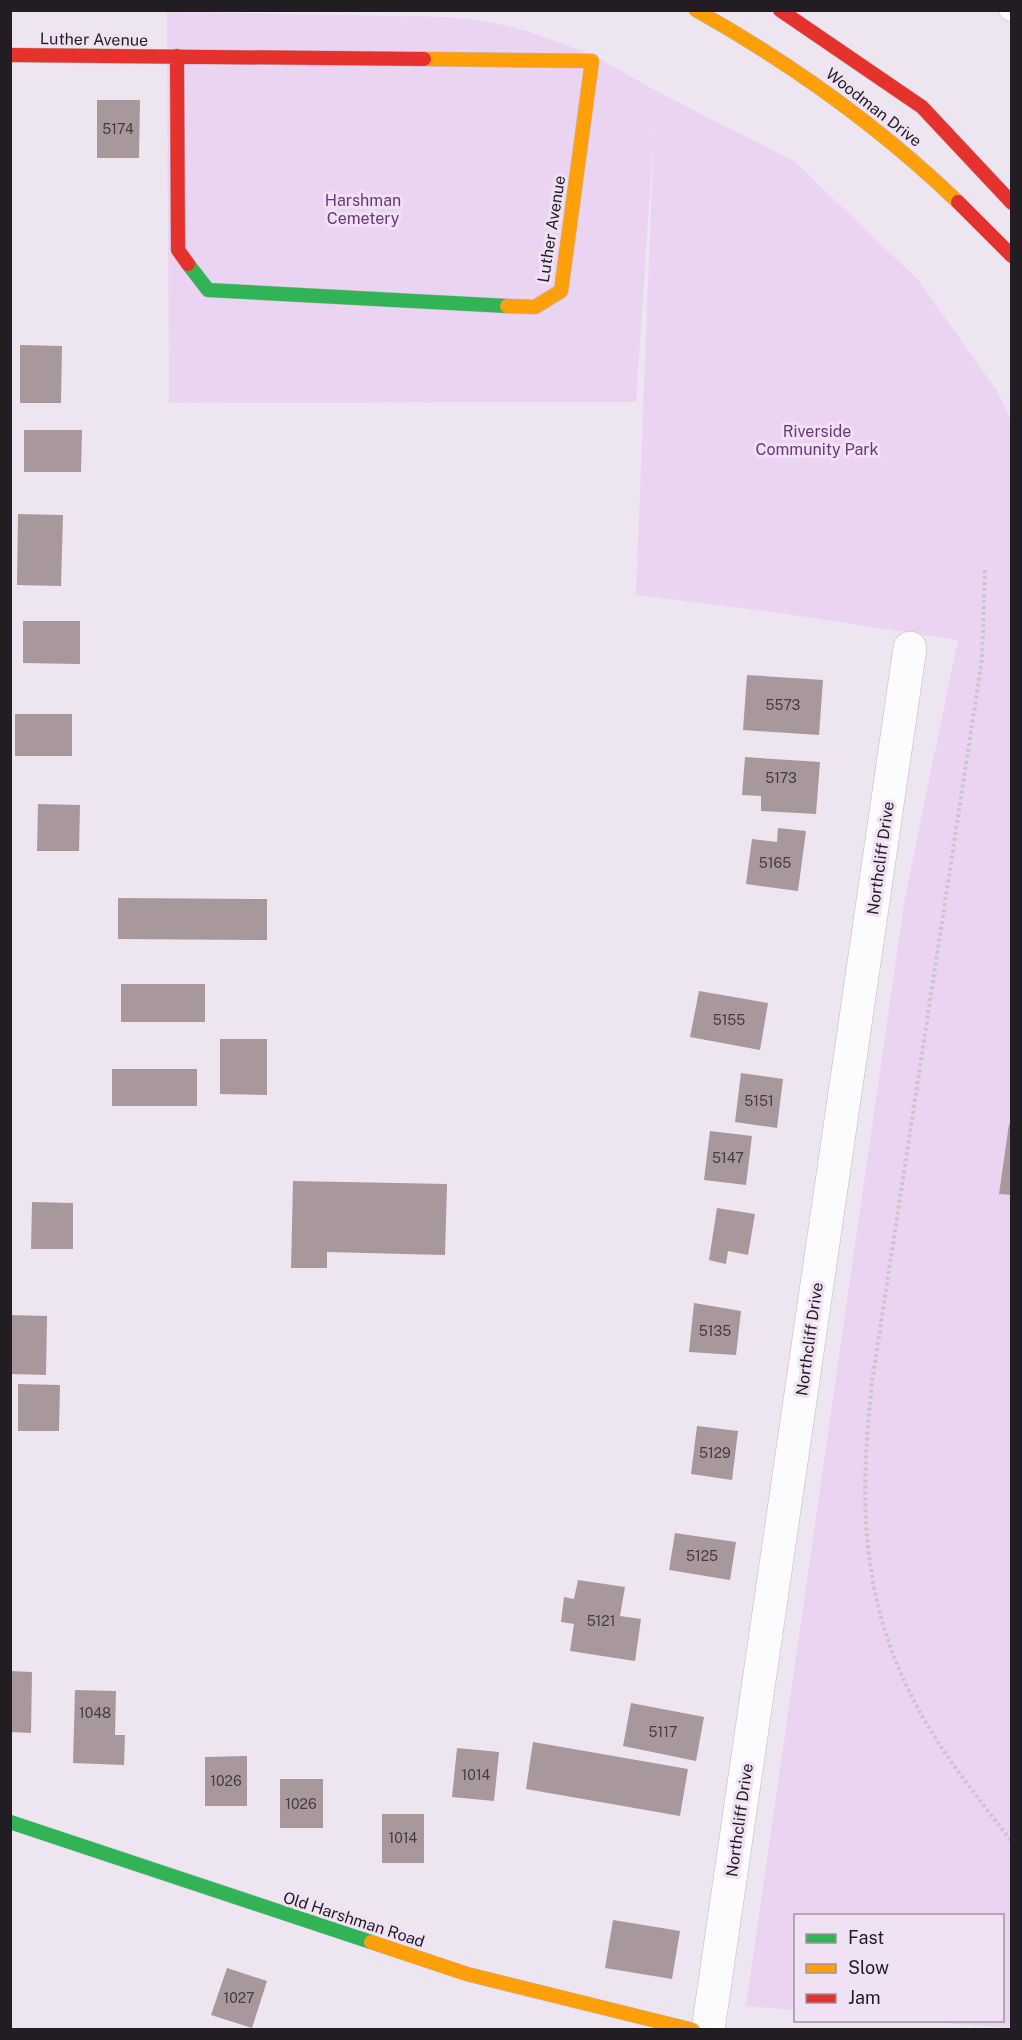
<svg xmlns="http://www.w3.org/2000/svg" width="1022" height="2040" viewBox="0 0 1022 2040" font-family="'Public Sans',sans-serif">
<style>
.green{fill:#ead4f2}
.building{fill:#a8989b}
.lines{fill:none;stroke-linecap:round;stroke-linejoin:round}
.lane-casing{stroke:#beb8c0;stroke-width:21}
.street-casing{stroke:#beb8c0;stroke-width:34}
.fast-casing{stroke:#beb8c0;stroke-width:15}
.slow-casing{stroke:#beb8c0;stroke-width:15}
.jam-casing{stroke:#beb8c0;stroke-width:15}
.path{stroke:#cac7cb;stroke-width:4;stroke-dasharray:3 3;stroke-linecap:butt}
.lane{stroke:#fcfbfd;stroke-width:20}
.street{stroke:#fcfbfd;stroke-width:33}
.fast{stroke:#30b455;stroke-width:14}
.slow{stroke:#ff9f0a;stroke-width:14}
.jam{stroke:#e5322d;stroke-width:14}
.labels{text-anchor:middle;stroke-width:6;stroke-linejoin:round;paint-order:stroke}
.number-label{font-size:14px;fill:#443c41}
.street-label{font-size:16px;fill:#221d23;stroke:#f0e1f4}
.park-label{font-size:16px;fill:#6b377a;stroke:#f0e1f4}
</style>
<rect width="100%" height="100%" fill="#ede5f0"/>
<path class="green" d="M167,12L451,17L494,23L530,32L595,56L656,91L794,161L918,280L997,391L1011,420V2028L919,2021L1002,2020V1916H796L795,2010L746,2006L905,897L958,640L773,612L636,595L654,130L636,402L169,403Z"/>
<path class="building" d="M97,100H140L139,158H97Z
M20,345L62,346L61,403H20Z
M24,430H82L81,472H24Z
M18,514L63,515L61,586L17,585Z
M23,621H80V664L23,663Z
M747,675L823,680L819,735L743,730Z
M15,714H72V756H15Z
M745,757L820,762L816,814L761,811V796L742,795Z
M38,804L80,805L79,851H37Z
M778,828L806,831L798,891L746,884L752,839L777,842Z
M118,898L267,899V940L118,939Z
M121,984H205V1022H121Z
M699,991L768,1003L760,1050L690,1037Z
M220,1039H267V1095L220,1094Z
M112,1069H197V1106H112Z
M741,1073L783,1079L777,1128L735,1122Z
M1009,1124L1012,1125V1195L999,1194Z
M710,1131L752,1136L746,1185L704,1180Z
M293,1181L447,1184L445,1255L327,1252V1268H291Z
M32,1202L73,1203V1249H31Z
M717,1208L755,1214L748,1255L728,1251L726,1264L709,1260Z
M694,1303L741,1311L736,1355L689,1352Z
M10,1315L47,1316L46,1375L10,1374Z
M18,1384L60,1385L59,1431H18Z
M697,1426L738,1431L732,1480L691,1474Z
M675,1533L736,1542L730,1580L669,1570Z
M578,1580L625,1587L620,1616L641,1619L635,1661L570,1651L574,1624L561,1622L564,1597L574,1599Z
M10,1671L32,1672L31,1733L10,1732Z
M75,1690L116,1691L115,1735H125L124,1765L73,1763Z
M631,1703L704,1717L696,1761L623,1746Z
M533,1742L688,1769L680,1816L526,1789Z
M457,1748L499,1752L494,1801L452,1797Z
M247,1756V1806H205V1757Z
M280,1779H323V1828H280Z
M382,1814H424V1863H382Z
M613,1920L680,1931L672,1979L605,1968Z
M227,1968L267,1981L252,2028L211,2015Z"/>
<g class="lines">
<defs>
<path id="lane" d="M1009,10L1012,12"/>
<path id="street" d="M708,2030L910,648"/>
<path id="fast" d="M188,264L208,290L507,306
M10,1822L371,1942"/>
<path id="slow" d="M696,10C792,64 879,126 958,202
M424,59L592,61L561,291L535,307L507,306
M371,1942L467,1974L693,2030"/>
<path id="jam" d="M780,10L922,107L1012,203
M10,55L424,59
M177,56L178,250L188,264
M958,202L1012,256"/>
</defs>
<use href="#lane" class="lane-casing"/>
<use href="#street" class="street-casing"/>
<use href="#fast" class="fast-casing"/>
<use href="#slow" class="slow-casing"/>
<use href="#jam" class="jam-casing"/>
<path class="path" d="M985,570L982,659L872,1382C860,1495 859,1591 911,1695C937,1748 976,1795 1012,1842"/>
<use href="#lane" class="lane"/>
<use href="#street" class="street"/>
<use href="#fast" class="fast"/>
<use href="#slow" class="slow"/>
<use href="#jam" class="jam"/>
</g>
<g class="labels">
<g class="number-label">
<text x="118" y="134">5174</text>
<text x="783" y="710">5573</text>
<text x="781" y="783">5173</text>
<text x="775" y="868">5165</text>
<text x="729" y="1025">5155</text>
<text x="759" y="1106">5151</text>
<text x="728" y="1163">5147</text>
<text x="715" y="1336">5135</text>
<text x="715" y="1458">5129</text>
<text x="702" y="1561">5125</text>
<text x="601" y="1626">5121</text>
<text x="95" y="1718">1048</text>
<text x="663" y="1737">5117</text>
<text x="476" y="1780">1014</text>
<text x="226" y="1786">1026</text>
<text x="301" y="1809">1026</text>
<text x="403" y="1843">1014</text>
<text x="239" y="2003">1027</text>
</g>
<g class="street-label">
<text transform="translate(94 39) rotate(1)" y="6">Luther Avenue</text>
<text transform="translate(874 107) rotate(38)" y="6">Woodman Drive</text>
<text transform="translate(551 229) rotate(-81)" y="6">Luther Avenue</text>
<text transform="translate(880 858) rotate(-82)" y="6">Northcliff Drive</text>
<text transform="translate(809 1339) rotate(-82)" y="6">Northcliff Drive</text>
<text transform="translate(739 1820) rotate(-82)" y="6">Northcliff Drive</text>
<text transform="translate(354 1919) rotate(18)" y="6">Old Harshman Road</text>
</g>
<g class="park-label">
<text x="363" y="206">Harshman<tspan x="363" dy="18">Cemetery</tspan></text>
<text x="817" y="437">Riverside<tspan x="817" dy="18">Community Park</tspan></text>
</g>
</g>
<rect width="1022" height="2040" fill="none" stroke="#221d23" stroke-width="24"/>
<rect x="794" y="1914" width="210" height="108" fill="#f0e1f4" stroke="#9e93a0" stroke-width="1.5"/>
<rect x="806" y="1934" width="30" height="9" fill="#30b455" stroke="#9e93a0" stroke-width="1.5"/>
<text x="848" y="1944" font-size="18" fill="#221d23">Fast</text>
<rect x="806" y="1964" width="30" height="9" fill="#ff9f0a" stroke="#9e93a0" stroke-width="1.5"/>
<text x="848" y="1974" font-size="18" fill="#221d23">Slow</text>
<rect x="806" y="1994" width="30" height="9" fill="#e5322d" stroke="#9e93a0" stroke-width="1.5"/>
<text x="848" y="2004" font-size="18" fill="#221d23">Jam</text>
</svg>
